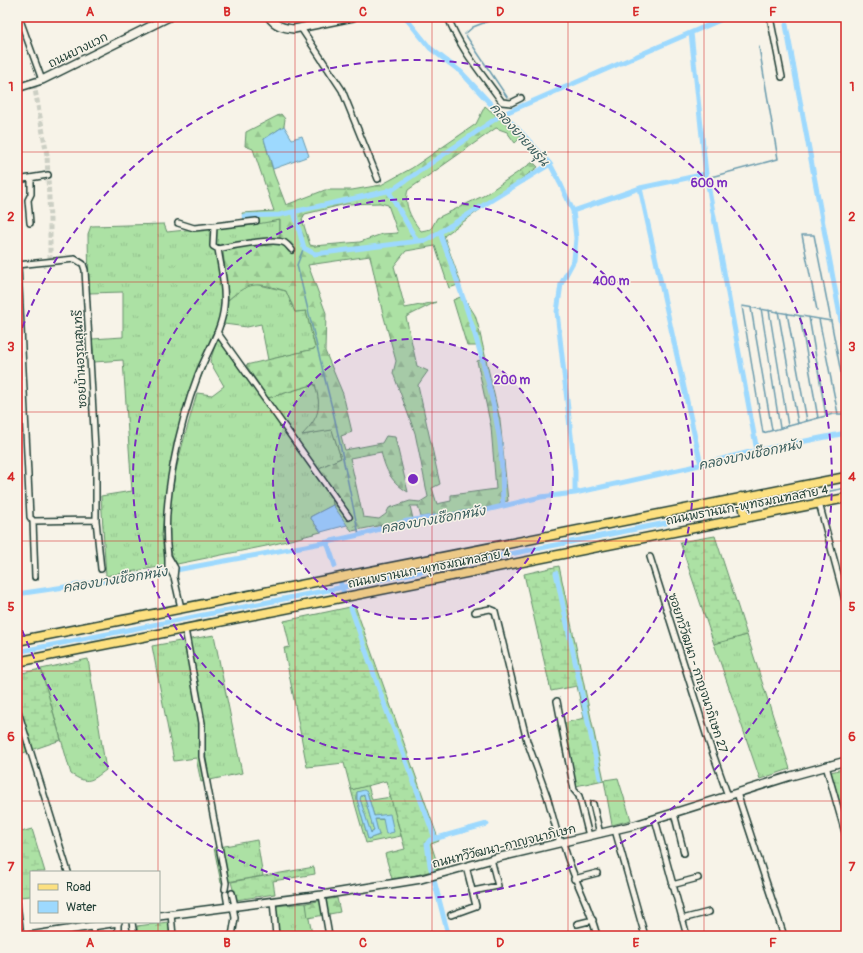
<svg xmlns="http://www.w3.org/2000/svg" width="863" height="953" viewBox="0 0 863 953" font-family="Pangolin,'Playpen Sans Thai',sans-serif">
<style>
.grass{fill:url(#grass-tufts);stroke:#668f6c;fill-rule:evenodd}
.forest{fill:url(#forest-firs);stroke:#668f6c;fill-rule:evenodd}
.wetland{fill:url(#wetland-marsh);stroke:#668f6c}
.water{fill:#9dd9fe;stroke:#6b9bad;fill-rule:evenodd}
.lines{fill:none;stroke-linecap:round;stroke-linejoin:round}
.stream{stroke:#6b9bad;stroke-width:1.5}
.canal{stroke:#9dd9fe;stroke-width:5}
.street-tunnel{stroke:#cccfc4;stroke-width:5;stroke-dasharray:5 2.5;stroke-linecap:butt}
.street-casing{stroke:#1f3d34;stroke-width:8}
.secondary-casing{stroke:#1f3d34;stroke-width:10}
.primary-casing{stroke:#1f3d34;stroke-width:11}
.street{stroke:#f7f3e8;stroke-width:5}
.secondary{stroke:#f7f3e8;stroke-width:7}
.primary{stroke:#fce080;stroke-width:8}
.grid{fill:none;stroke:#d62828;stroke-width:1;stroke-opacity:0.55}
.ring{fill:none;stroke:#7b2cbf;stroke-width:2;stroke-dasharray:7 5}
.labels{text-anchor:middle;stroke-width:3;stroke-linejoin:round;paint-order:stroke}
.street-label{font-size:12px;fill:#1f3d34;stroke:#f7f3e8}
.water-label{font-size:13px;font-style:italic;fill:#385c5c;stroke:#f7f3e8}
.centre{fill:#7b2cbf;stroke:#f7f3e8;stroke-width:2}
.ring-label{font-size:12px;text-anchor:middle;font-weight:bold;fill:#7b2cbf;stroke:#f7f3e8;stroke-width:3;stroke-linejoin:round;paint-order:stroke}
.neatline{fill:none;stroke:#d62828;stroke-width:1.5}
.grid-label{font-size:13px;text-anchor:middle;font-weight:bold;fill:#d62828}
</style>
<defs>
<pattern id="grass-tufts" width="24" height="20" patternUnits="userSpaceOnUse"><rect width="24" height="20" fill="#ace1a4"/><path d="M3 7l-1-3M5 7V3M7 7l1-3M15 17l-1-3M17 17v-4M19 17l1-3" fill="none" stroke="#94c28e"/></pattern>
<pattern id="forest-firs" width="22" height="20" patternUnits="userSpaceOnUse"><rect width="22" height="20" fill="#ace1a4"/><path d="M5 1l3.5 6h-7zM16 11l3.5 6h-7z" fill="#94c28e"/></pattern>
<pattern id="wetland-marsh" width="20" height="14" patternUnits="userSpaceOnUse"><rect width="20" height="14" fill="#ace1a4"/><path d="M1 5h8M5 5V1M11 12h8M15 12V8" fill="none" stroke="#94c28e"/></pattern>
</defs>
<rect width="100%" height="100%" fill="#f7f3e8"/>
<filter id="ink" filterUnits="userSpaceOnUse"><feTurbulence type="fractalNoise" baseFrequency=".025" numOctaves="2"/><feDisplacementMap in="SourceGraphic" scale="8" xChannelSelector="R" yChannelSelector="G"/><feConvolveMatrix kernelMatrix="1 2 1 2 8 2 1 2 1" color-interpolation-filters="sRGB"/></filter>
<g filter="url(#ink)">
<path class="grass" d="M280,220V238C269,248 257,247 242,246L227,277L228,300L242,288L255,284L286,291L295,312L306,311L315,347L314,349L268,360L261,324L247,327L224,324L218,338L333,496V505L310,517L321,532L271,545L177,564C152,531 187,431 197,393L212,395L224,386L210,362L216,342L180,426L166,495L162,535L165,566L106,576L101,496L132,491L123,360L94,362L92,339L123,337V292L89,293L88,234L91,226L164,224L167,232Z
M315,384C322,409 320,416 303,435L332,429L341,458L317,469L268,398Z
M214,635L242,773L201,782L196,758L174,761L152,646Z
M747,635L790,769L760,779L714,644Z
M88,659L106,770C91,781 88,785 71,774L41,669Z
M618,778L631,820L612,825L604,780Z
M368,785L372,800L391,797L401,836L366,843L351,790ZM357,792H367L374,816L392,820L374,819L379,835L368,839L357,799Z
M364,795L374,831L370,833L360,799L361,796Z
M257,840L263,876L221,883L214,848Z
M306,903L312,934L290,936L288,931L278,933L276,906Z"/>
<path class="forest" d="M485,106L521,137L515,143L507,132L496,128L408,190C403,205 412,220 421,231L431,229L437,218L483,196L533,162L538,167L444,236L461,284L449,288L435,246L406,251L394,266L405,308L436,302L406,317L417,366L428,371L418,385L440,484L432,488L437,504L451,501V495L496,489L491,427L477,361L481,360L477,346H467L453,300L463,296L475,315L478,325L500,420L508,501L501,502L499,506L421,517L418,506H410L413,519L352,531C344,521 330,510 333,496L317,469L341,458L332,430L302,435C319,417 322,409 315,384L268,398L246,365L314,349L315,347L306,311L295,312L286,291C258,283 251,280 228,300L223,251C229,250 236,247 242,247C258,244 266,250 280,238V220L246,226L242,213L274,211L253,149L245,146L246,132L281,114L285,119L284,126L264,139L274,174L286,205L325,190H352L381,185L412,168L476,124ZM380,203L388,205L398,233L382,234L360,242L314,246L310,245L302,219L305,214L346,204ZM370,256L382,310L396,361L393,373L415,433L428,497L420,502L410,501L389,508L386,514L379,519L363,517L350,458L381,452C386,471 391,482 408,492L395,437L386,436L382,443L345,450L341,436L352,432L343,394L325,351L326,313L308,265Z
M337,898L340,912L308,918L306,903Z
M168,922L170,936H138L137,926Z"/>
<path class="wetland" d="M715,536L747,635L714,644L680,542Z
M559,566L604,780L571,787L557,725L584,718L577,686L551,691L524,574Z
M355,606L439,841L431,844L439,869L413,876L392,879L385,854L405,849L386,781L351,790L344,763L307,767L284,648L290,647L284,621Z
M41,669L61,740L17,755V674Z
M846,768V825L831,772Z
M32,829L45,872H31V896L19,897L17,891V833Z
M314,867L315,874L273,881L275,894L236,900L231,882Z"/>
<path class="water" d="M284,126L292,139L302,136L309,156L273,169L264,139Z
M333,505L347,525L321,532L310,517Z
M364,790L367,792L374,816L390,814L394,832L386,834L383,819H375L379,835L368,839L357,799V792ZM364,795L374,831L371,833L360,799L361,796Z"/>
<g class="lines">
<path class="stream" d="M499,17L473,27L465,34L507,97
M707,178L778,159L759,47
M304,247L297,265L335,420L359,535
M751,308L772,430
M761,308L780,428
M769,310L788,426
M817,310L802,235H814L831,321
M778,311L798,424
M787,313L807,421
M800,316L818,418
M809,317L826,416
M819,319L838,414
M846,399L831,321L742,306L763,433L833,414H846
M820,493L846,488"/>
<path class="canal" d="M405,17L430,48L461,72L499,113L514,125L542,155L550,164L561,185L573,211L576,238L574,260L561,284L557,312L575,471V493
M786,25L846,348
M691,33L706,174L757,451
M640,188L701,465
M388,190L417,241
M573,211L640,188L706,174
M294,212L304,248L315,254L427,240L550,164
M244,216L279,215L392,190L501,115L727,17
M440,233C463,297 487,362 498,430C503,455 502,481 503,506
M327,542L335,566
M556,573L600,778
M340,581L344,593
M17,594L160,573L327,542L359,535L407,521L486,510L541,497L575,493L687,468L750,452L846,433
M351,608L385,706L435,838
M17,652L666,523
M448,934L430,865L427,844L430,840L487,824"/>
<path class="street-tunnel" d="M34,84L47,155L50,220V262"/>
<defs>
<path id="street" d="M19,17L42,80
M448,17C459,48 483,75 502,102L511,103L521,98
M770,17L782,77
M301,28L342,90L378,179
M17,180L48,175
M256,221L214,226L213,246L218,249C231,246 275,237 285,243C288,245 290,248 292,250
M30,223L28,200L31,194V178
M178,223L194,228L214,226
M17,265L75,259L83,264L85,270L96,465V520L101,569
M18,265L30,517L33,521L96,520
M217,332L349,517
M819,503L846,604
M33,521L35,577
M168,556C161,503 179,425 198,375C207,352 222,330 224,306C226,287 221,268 218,249
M650,557L707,737L728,796
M174,577L175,568L168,556V566L174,577L181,608
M475,612L490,609L495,611L527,741L547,796L560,843
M185,629L202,723V757L226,883L225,889
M557,701L574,790L579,796L589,836
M17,708L68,872
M826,766L846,836
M737,793L784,936
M593,804L600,834
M674,813L684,853
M655,819L687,936
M615,830L645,936
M563,842C571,876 589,903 597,936
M574,879L597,873
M672,885L698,878
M473,891L498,886L491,859
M232,893L235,906
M226,894L228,906
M322,895L329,936
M273,901L276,936
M17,902L21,936
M171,914L173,936
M451,915L476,906L466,866
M682,919L709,912
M118,922V936
M132,922L134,936
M577,924L593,920
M93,926L94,936
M232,936L235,918L233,906"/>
<path id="secondary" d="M269,17C275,26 284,28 294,29L353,17
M17,88L42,80L169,17
M159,916L322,895L421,879L496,858L635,825L791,776L846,761
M29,936L118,922"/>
<path id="primary" d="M741,497L746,518
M17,641L846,477
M17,662L846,498"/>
</defs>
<use href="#street" class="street-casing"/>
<use href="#secondary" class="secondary-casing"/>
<use href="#primary" class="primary-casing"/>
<use href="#street" class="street"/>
<use href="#secondary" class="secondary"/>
<use href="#primary" class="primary"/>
</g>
</g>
<path class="grid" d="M158,17V872M295,17V936M432,17V936M568,17V936M704,17V936M17,152H846M17,282H846M17,412H846M17,541H846M17,671H846M17,801H846M158,922V936"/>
<circle cx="413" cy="479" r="140" fill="#7b2cbf" fill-opacity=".12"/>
<g class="ring">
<circle cx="413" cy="479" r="140"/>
<circle cx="413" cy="479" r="280"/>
<path d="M18 339A419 419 0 1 1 18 619"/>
</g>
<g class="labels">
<g class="street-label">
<text transform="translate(78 50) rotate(-26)" y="4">ถนนบางแวก</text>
<text transform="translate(80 359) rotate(-93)" y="4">ซอยบ้านอรุณสุนทรี</text>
<text transform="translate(747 505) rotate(-11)" y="4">ถนนพรานนก-พุทธมณฑลสาย 4</text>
<text transform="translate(429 568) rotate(-11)" y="4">ถนนพรานนก-พุทธมณฑลสาย 4</text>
<text transform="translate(698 673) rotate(72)" y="4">ซอยทวีวัฒนา - กาญจนาภิเษก 27</text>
<text transform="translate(504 846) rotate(-14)" y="4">ถนนทวีวัฒนา-กาญจนาภิเษก</text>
</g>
<g class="water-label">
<text transform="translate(520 134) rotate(48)" y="5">คลองยายพรุ้น</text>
<text transform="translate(750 454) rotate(-12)" y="5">คลองบางเชือกหนัง</text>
<text transform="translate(433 519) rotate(-10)" y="5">คลองบางเชือกหนัง</text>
<text transform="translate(115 579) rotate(-9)" y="5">คลองบางเชือกหนัง</text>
</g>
</g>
<circle cx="413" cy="479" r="6" class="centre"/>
<g class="ring-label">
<text x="709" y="187">600 m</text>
<text x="611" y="285">400 m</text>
<text x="512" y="384">200 m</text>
</g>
<rect width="863" height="953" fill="none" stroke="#f7f3e8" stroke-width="44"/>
<rect x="30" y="871" width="130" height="52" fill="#f7f3e8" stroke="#a1aaa0"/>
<rect x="38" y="884" width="20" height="6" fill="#fce080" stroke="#a1aaa0"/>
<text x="66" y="891" font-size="12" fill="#1f3d34">Road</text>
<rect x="38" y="901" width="20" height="12" fill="#9dd9fe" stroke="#a1aaa0"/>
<text x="66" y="911" font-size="12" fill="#1f3d34">Water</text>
<rect x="22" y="22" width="819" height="909" class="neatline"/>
<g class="grid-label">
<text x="90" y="16">A</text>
<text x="227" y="16">B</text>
<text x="363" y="16">C</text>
<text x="500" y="16">D</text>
<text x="636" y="16">E</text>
<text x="773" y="16">F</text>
<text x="11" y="91">1</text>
<text x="852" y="91">1</text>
<text x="11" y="221">2</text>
<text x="852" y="221">2</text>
<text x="11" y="351">3</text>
<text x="852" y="351">3</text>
<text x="11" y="481">4</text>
<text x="852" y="481">4</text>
<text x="11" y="611">5</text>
<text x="852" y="611">5</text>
<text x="11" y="741">6</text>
<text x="852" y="741">6</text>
<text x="11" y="871">7</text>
<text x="852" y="871">7</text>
<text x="90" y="947">A</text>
<text x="227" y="947">B</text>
<text x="363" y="947">C</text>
<text x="500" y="947">D</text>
<text x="636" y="947">E</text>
<text x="773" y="947">F</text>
</g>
</svg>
